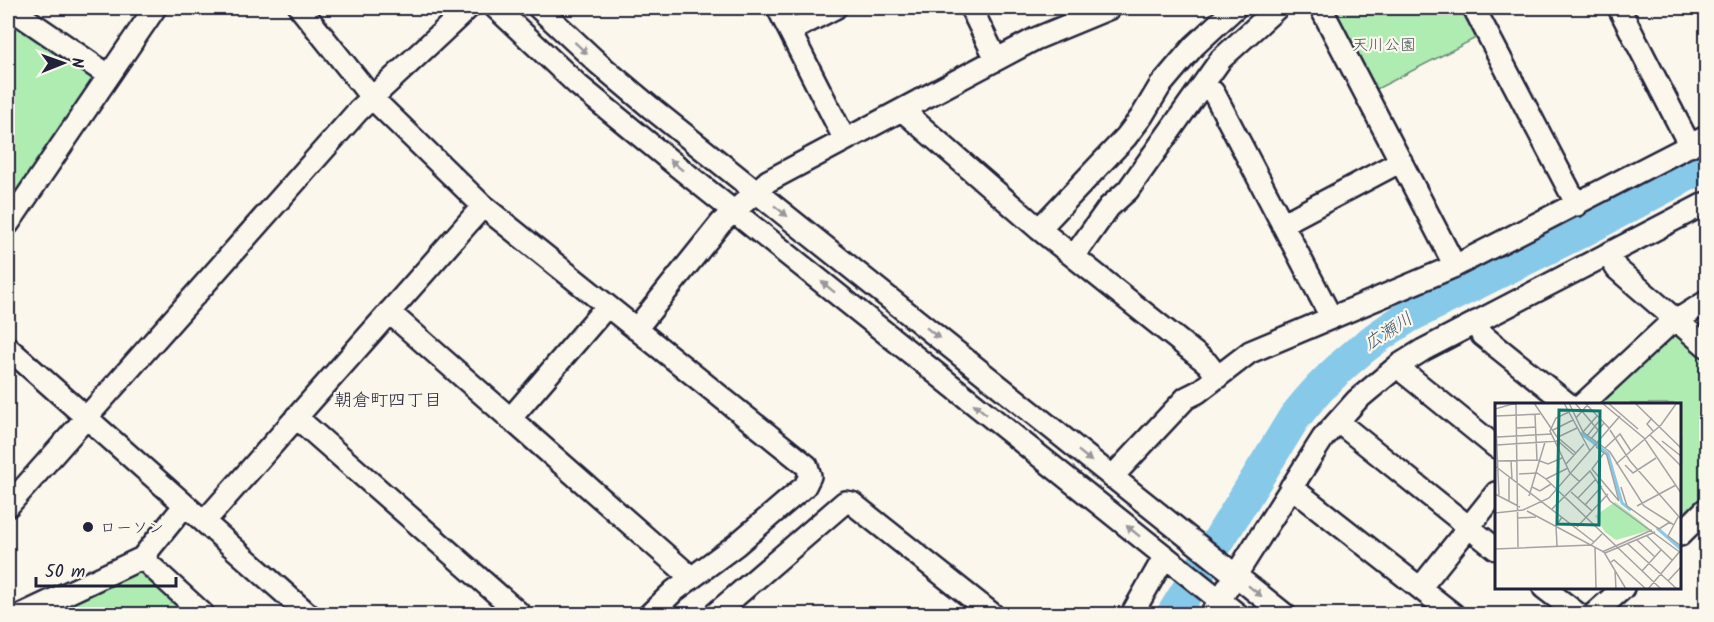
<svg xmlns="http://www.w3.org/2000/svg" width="1714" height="622" viewBox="0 0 1714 622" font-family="Kalam,'Klee One',sans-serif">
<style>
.green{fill:#aeecb2;stroke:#688776;stroke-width:1.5}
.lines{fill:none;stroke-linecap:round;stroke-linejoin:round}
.river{stroke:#87c9e8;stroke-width:33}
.minor-casing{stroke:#22223b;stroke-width:26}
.minor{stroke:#fbf7ec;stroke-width:21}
.oneway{fill:#99979c}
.poi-dot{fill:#22223b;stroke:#fbf7ec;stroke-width:2}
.labels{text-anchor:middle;stroke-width:4.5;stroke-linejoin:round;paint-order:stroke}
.park-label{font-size:16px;fill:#455459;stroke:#fbf7ec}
.poi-label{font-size:16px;fill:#22223b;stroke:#fbf7ec;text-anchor:start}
.water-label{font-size:18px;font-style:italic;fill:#40546f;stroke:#fbf7ec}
.neighbourhood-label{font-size:18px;fill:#22223b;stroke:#fbf7ec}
.inset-river{fill:none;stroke:#87c9e8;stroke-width:3}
.inset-road{fill:none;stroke:#a4a2a5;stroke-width:1.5}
.view{fill:#0f766e;fill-opacity:0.15;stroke:#0f766e;stroke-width:3}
.inset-edge{fill:none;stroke:#22223b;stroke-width:3}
</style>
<rect width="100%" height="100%" fill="#fbf7ec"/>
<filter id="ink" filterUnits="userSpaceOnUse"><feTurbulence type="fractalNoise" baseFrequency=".0167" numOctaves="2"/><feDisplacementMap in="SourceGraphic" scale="12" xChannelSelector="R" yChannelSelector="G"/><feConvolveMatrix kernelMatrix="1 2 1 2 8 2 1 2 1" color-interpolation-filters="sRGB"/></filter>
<g filter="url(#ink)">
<path class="green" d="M1324,8H1461L1476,38L1369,93Z
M8,14L101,77L8,212Z
M1681,335L1706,357V499L1680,525V404H1597L1669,336Z
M135,565L194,614H32Z"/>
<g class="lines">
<path class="river" d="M1173,614L1294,418C1326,377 1363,344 1408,317L1586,229L1706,165"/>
<defs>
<path id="minor" d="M10,8L108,75
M300,8L372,98L483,206L807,466L810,476L805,486L736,545L674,591L650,614
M496,8L578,85L672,162L1237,614
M539,8L599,64L650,107L1284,614
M778,8L845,140
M971,8L996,59
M1321,8L1455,266
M1474,8L1577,205
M1619,8L1690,146
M790,31L835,8
M1203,86L1213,92L1216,97L1331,317
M902,110L1039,229L1207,363L1218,377
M8,224L155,8
M1282,224L1401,161
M1039,229L1126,137L1142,116L1160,86L1194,46L1235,8
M1608,255L1617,269L1706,346
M1074,256L1109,207L1128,190L1221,59L1277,8
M389,312L685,572L689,579
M1476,322L1482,335L1568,404
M636,329L721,223L768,181L1035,39L1110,8
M8,348L308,614
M1399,365L1406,374L1496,447
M1583,404L1666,327L1706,302
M296,417L520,614
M510,419L607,306
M1339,421L1347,429L1496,549
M1112,477L1186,398L1198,392L1250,352L1455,266L1706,137
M1291,487L1453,614
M8,506L358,111L468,8
M204,522L483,206
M1680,535L1706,509
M142,558L203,614
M1420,588L1496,493
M1544,588L1578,614
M23,614L142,558L185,505
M715,614L845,502L852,503L992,614
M1132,614L1165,556
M1211,614L1323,438L1357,400L1399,365L1423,350L1706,203
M1594,614L1623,588"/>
</defs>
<use href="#minor" class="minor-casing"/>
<use href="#minor" class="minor"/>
</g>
<defs><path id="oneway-solid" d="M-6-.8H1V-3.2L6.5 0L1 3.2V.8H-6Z" transform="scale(1.5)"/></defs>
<g class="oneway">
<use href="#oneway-solid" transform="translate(581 48) rotate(43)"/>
<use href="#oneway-solid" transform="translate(676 165) rotate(-141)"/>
<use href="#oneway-solid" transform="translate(781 211) rotate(39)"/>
<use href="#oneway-solid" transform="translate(828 287) rotate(-141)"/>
<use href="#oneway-solid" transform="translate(933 333) rotate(39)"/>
<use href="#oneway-solid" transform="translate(980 409) rotate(-141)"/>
<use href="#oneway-solid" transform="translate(1085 456) rotate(39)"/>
<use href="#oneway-solid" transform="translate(1133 531) rotate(-141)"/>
<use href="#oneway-solid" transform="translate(1255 591) rotate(39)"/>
</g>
</g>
<circle class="poi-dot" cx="88" cy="527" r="6"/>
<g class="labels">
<g class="park-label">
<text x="1384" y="50">天川公園</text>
</g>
<g class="poi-label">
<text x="100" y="533">ローソン</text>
</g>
<g class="water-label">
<text transform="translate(1388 331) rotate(-33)" y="6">広瀬川</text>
</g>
<g class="neighbourhood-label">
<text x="388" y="406">朝倉町四丁目</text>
</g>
</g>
<g transform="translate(1495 403)">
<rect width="186" height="186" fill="#fbf7ec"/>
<path d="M120,99L143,116L156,127L121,137L110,129L100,113Z" fill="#aeecb2"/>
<path class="inset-river" d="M86,30L113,51L127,100L136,107M162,125L186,146"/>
<path class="inset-road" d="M0,0L4,93M21,0L23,144M39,0L62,34L81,50M69,0L95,48M74,0L88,29L115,49L149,103L179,122M80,0L103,27M90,0L114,25M107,0L149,35L186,90M113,0L143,26M140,0L186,45M0,6L21,0M74,9L61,15L55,28L75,70L85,79M40,12L42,57L53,61L67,55M1,13L45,11M81,15L94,0M157,15L152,21L159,29M22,25L41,24M58,27L78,17M115,27L135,58L186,116M88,29L102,13M155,32L186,63M92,33L105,17M2,34L57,31M63,34L82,25M96,36L109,20M167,38L186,53M2,42L63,38L79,52M101,44L104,46L109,50L111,51L112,53L124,98L97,66L109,50M110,45L125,31L136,48M3,58L42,57M16,58L17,76M71,61L89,41M121,61L166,22L181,1M130,62L138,70L161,55M0,63L99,139M24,71L42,70L51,76L166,186M14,75V98M51,76L73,65M37,84L45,88L56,81M126,84L132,103L164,126L175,119M76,89L97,108M0,91L25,104M34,93L50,39M83,95L101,76M90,102L107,83M142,103L181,82M57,106L95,68L115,98L186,150M32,108L109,149L131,186M0,110L28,107L54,95L125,13M183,114L173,133L186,143M22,115L41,114M82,124L113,91M152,133L177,157M142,137L160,154M133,141L182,186M62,143L61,123L67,114M100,144L101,186M0,146L96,142L107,131M107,149L157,127M110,150L160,129M116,159L119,157L151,186M120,167L121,186M147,168L166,147M173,178L186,164M153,186L186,147"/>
<path class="view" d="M64,7L105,8L104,122L62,121Z"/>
<rect width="186" height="186" class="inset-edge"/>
</g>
<rect width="1714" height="622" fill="none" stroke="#fbf7ec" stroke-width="30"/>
<rect x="15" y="15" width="1684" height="592" fill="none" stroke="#22223b" stroke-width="2" filter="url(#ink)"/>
<g transform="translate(63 63) rotate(89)" stroke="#fbf7ec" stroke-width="4.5" paint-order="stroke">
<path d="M0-4.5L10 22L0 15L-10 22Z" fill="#22223b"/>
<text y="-9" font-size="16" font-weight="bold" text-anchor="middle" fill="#22223b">N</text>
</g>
<path d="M36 577v9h140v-9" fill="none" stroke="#22223b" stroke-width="3"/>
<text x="45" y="577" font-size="18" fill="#22223b" stroke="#fbf7ec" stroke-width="4.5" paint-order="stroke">50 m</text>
</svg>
